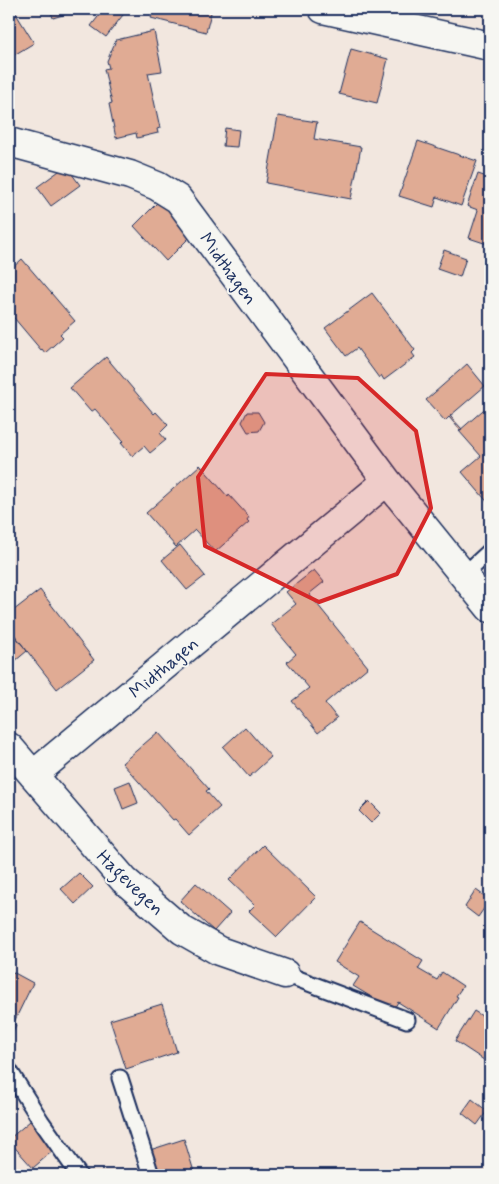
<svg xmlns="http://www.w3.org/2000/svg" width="499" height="1184" viewBox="0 0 499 1184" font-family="Mynerve,sans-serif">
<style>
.building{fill:#e0ab94;stroke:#1b2f5e}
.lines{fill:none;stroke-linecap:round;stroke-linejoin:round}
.lane-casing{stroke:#1b2f5e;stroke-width:19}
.street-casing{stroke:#1b2f5e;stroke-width:31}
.lane{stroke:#f6f6f2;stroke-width:15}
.street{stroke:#f6f6f2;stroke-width:28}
.marked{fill:#d62828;fill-opacity:0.2;stroke:#d62828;stroke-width:4;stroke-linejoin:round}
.labels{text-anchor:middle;stroke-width:4;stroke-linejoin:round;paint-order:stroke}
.street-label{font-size:19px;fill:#1b2f5e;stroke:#f6f6f2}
</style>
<rect width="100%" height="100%" fill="#f2e7df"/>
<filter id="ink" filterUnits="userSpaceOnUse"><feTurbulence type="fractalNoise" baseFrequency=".02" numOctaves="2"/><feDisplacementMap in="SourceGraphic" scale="10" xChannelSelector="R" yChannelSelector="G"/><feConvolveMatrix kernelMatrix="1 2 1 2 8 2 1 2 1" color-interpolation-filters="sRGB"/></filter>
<g filter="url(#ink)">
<path class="building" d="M9,9H13L34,43L9,58Z
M50,9H82L53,18Z
M104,9H124L126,11L106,37L91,26Z
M154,9H212L206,32L151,18Z
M154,31L162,71L148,73L160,128L157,129L158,133L137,138L136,133L116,138L109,104L112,103L104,69L109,68L107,61L116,40Z
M351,49L388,59L377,103L339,94Z
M278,116L317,122L314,139L361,147L351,199L266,183Z
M225,128L239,130L237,147L223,146Z
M418,141L477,161L461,206L437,197L434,207L399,196Z
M66,166L80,185L51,206L37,187Z
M478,174L490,178V245L469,238L478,210L467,206Z
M160,200L193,234L166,261L134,226Z
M444,250L466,258L460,277L437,269Z
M22,259L75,321L60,334L63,337L45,353L42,349L41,350L9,312V271Z
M372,293L415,350L412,353L415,357L384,380L381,375L379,378L357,348L346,356L325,328Z
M106,357L154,414L156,412L168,425L160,433L166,440L150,453L144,446L132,456L121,443L123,441L95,409L91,412L70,388Z
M467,364L485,386L450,416L462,429L460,430L449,417L445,421L426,400Z
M490,404V505L462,472L481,456L459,431Z
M247,412H258L264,422L259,431L248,432L242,422Z
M200,465L228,497L229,495L249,517L247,520L249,522L215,552L195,530L176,547L146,513Z
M180,545L205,576L187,590L162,560Z
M314,570L324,582L309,594L368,667L325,703L337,718L318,733L292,701L309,688L287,662L296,654L271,624L296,604L286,592Z
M40,590L94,660L57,689L9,628V614Z
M9,628L27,651L9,666Z
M245,727L271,757L249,777L223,747Z
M158,732L209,789L206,791L220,807L189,835L175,819L173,820L122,763Z
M130,781L138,803L123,809L115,787Z
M369,801L381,813L371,823L359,811Z
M263,845L316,897L277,937L249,911L255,905L229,880Z
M79,873L93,887L75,904L61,889Z
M196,883L230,913L214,931L180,901Z
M476,890L490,900L478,917L465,907Z
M360,922L423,961L418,969L437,980L442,972L463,986L456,996L458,997L439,1028L398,1002L393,1010L353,986L359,977L335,962Z
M9,970L33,983L13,1024L16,1025L9,1039Z
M162,1004L177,1052L126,1069L110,1020Z
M474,1011L490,1021V1064L455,1041Z
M472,1099L487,1111L477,1125L462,1113Z
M30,1121L55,1149L33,1168L9,1141V1139Z
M184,1139L195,1175H157L150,1150Z"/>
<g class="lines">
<defs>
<path id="lane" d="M464,575L490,551
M285,974L407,1020
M9,1070L41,1121L79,1175
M120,1078L151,1175"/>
<path id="street" d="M323,9L490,46
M9,142L130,175L157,186L178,199L387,481L490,608
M9,747L124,880L182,930L219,951L285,974
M33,775L387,481"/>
</defs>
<use href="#lane" class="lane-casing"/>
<use href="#street" class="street-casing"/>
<use href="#lane" class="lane"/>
<use href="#street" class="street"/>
</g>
</g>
<path class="marked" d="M266,374L358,378L416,431L431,508L397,574L319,602L205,546L198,477Z"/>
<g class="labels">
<g class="street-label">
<text transform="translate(229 268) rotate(54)" y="7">Midthagen</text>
<text transform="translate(163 667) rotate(-40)" y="7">Midthagen</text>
<text transform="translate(131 882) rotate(44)" y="7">Hagevegen</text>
</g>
</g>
<rect width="499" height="1184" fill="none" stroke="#f6f6f2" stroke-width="30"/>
<rect x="15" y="15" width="469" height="1154" fill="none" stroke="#1b2f5e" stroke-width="2" filter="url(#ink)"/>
</svg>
